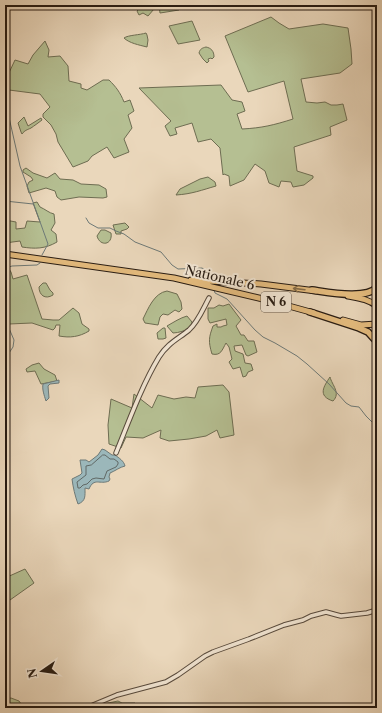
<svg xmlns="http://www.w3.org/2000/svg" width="382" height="713" viewBox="0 0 382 713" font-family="'Libre Caslon Text',serif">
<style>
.green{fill:#b5bf92;stroke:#6e6d52}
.water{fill:#9bb7ba;stroke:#6d7977}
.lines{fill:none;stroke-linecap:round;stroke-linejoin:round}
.shore{stroke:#616966;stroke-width:1}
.stream{stroke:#6d7977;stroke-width:1}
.minor-casing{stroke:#584a3c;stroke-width:5.5}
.primary-casing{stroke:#271b12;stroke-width:7}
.trunk-casing{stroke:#271b12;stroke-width:8}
.minor{stroke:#f1e5d3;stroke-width:3.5}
.primary{stroke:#e5bc7e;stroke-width:5}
.trunk{stroke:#e5bc7e;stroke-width:5.5}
.oneway{stroke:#866c48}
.labels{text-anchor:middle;stroke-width:4;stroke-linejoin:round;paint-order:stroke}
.shield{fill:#f1e5d3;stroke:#64584c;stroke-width:1}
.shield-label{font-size:12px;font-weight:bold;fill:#271b12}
.street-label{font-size:13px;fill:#271b12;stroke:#f1e5d3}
</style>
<rect width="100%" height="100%" fill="#ead7bb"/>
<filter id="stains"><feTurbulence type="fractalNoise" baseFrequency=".005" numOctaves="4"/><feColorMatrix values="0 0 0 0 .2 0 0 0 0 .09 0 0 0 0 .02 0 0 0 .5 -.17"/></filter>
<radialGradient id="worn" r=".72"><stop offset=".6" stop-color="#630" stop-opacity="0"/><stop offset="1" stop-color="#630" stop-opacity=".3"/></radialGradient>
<path class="green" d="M138,5H150L154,6V9L148,16L143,13L139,15L137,11L139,9Z
M159,5H179V10L160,13Z
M271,17L279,23L289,29L323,24L348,28L351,49L352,64L340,73L301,79L306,102L317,103L325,102L331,105H337L343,104L347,120L330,127L331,135L294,147L297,171L313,176V178L304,185L293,187L291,182L281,181L279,187L269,183L265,171L255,164L244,180L230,186L229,176L224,174L223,175L220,148L211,139L198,142L192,123L175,128L177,134L170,136L165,126L171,121L139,88L221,85L232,100L242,102L245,111L237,114L242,129C262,128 274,125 293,119L284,81L248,92L225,36Z
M192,21L200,40L178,44L169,26Z
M146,33L147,35L148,40L147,47C139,45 129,43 124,38C128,35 140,35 146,33Z
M45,41L49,50L48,57L60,56L68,66L69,81L81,84V88L87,90L103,80H109C116,87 120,92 124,102L130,100L134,111L128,115L132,128L124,139L129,152L114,158L107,147L92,156L88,161L73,167L58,142L56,134L51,125L43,117V114L50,107L40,94L9,90L5,92V77H7L15,60L28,64L33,55Z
M206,47C211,48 214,51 214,57L212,59L211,58L208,59L209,61L207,63L203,59L199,53C200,49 202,48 206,47Z
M24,117L28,126L41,118L42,120C38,123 34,126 31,128C27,130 25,130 22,134L21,132L18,123Z
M26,168L33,173L47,178L55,173L60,179L73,180L81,184L99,185L106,189L107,197L103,198L79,197L61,200L57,197L55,191L46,188L29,193L27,186L29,182L33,180L31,177L23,172V170Z
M208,177L215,182L216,186C202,190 192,194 176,195L180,189L200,179Z
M37,202L40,207C45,209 49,213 54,214L55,223L51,230L56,234L57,242C45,249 35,249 22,247L20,241L5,243V220L16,222V229L25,228L27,221L40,222L33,203Z
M125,223L129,227L127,229L121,231V234H116L113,225Z
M101,230H105L111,233C113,245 100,247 97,236Z
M9,269L11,272L13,279L27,275L42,319L53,320H59L73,308L79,313L82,324L89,329V331C79,337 70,338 59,336L60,325H56L55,328L53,330L32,323L9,324L5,312V271Z
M43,283H46L50,290L53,293V295C45,300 39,295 39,287Z
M167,291L177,294L181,302L182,309L179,312L175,310L168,315L163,314L160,317L158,325L145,323L143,319C148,309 154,293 167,291Z
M229,304L241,320L236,326L241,335H244L248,341H254L257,352L248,356L246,355L242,345L234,346L235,351L243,354L245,363L251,364L253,370L248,372L246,376L243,377L240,367L233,369L229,362L232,359L229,347L226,343C222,350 221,356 212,354C208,341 209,337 213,326L217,324V327H221L223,326L227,325L226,319L210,323L208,319V308H214L219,305L223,306Z
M187,316L192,322L190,329C185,330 179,333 173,333L167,326C174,322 180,318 187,316Z
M163,328H165L166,338L163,339H158L157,333Z
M39,363L44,369L55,375L57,381L41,384L35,371L27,372L26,369L32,365Z
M330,377C332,385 341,393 333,401C317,396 324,386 330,377Z
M223,385L229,392L234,435L220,438L217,430L206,436L189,439L169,441L160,438L161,430L143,438L126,437L121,448L109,444L108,425L111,399L132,408L134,394L152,408L158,395L174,399L186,397L195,398L198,387Z
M25,569L34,583L10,600L5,591V578Z
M11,698L19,701L24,708H5V699Z
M118,701L122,703H135V708H103V704Z"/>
<path class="water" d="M59,380V383L50,384L48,386L49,398L46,401C44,395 42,389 43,384Z
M102,449L105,450L112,455H115C119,458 124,461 125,466C120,467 115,471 110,473L109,477L110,479L109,481C100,485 94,477 89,489L85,488C85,496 86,501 78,504C75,496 73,487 72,479L80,475L82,473L80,460H86L89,462L98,455Z"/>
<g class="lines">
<path class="shore" d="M103,455H105L110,459H114L118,462V464L116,467L107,471L104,479L96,478L92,479L87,484L83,485L80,488H78L77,482L86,475V466L91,465Z"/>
<path class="stream" d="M8,113L20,166L48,244L42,255
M5,201L33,204
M86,218L89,223L98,228H110L116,231L124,234L135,242L161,252L172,265L178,269L202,268L207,271L211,278
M5,271L9,267L12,266L37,265L40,263
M214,290L215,293L227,299L255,330L263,337L275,343L297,356L307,364L329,384L346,403L351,406L359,407L366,416L377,427
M5,319L14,340L13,347L5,359"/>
<defs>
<path id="minor" d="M116,453C129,421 142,385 159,357C168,343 178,339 189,330C198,322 203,309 209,298
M88,708L93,705L117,695L166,682L178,675L205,656L213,652L249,639L284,625L303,620L311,616L326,612L337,615L341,616L367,613L377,610"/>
<path id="primary" d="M5,254L174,278L267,300L314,313
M191,280L261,284L316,291
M348,296C358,298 368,299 377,306
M343,320L361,325L377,324"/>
<path id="trunk" d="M312,290C327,292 367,300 377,287
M310,312L359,328L368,332L377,342"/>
</defs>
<use href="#minor" class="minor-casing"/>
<use href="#primary" class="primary-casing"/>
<use href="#trunk" class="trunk-casing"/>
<use href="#minor" class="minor"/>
<use href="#primary" class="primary"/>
<use href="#trunk" class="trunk"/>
</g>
<defs><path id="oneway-shaft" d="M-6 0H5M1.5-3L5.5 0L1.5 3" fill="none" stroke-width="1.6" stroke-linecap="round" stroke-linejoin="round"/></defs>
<use class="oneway" href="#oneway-shaft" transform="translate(299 289) rotate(-173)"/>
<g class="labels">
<rect class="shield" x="261" y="292" width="30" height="20" rx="3"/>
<g class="shield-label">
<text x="276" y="306">N 6</text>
</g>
<g class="street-label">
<text transform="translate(220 277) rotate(13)" y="5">Nationale 6</text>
</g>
</g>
<rect width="382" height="713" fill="none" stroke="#ead7bb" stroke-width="20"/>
<rect x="6" y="6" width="370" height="701" fill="none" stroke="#271b12" stroke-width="2"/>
<rect x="10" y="10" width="362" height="693" fill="none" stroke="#271b12"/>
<g transform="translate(42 671) rotate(257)" stroke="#f1e5d3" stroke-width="3" paint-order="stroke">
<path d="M0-3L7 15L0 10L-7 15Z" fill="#271b12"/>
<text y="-6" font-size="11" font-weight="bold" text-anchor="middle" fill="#271b12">N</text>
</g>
<rect width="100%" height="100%" filter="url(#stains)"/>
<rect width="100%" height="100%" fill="url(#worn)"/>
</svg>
